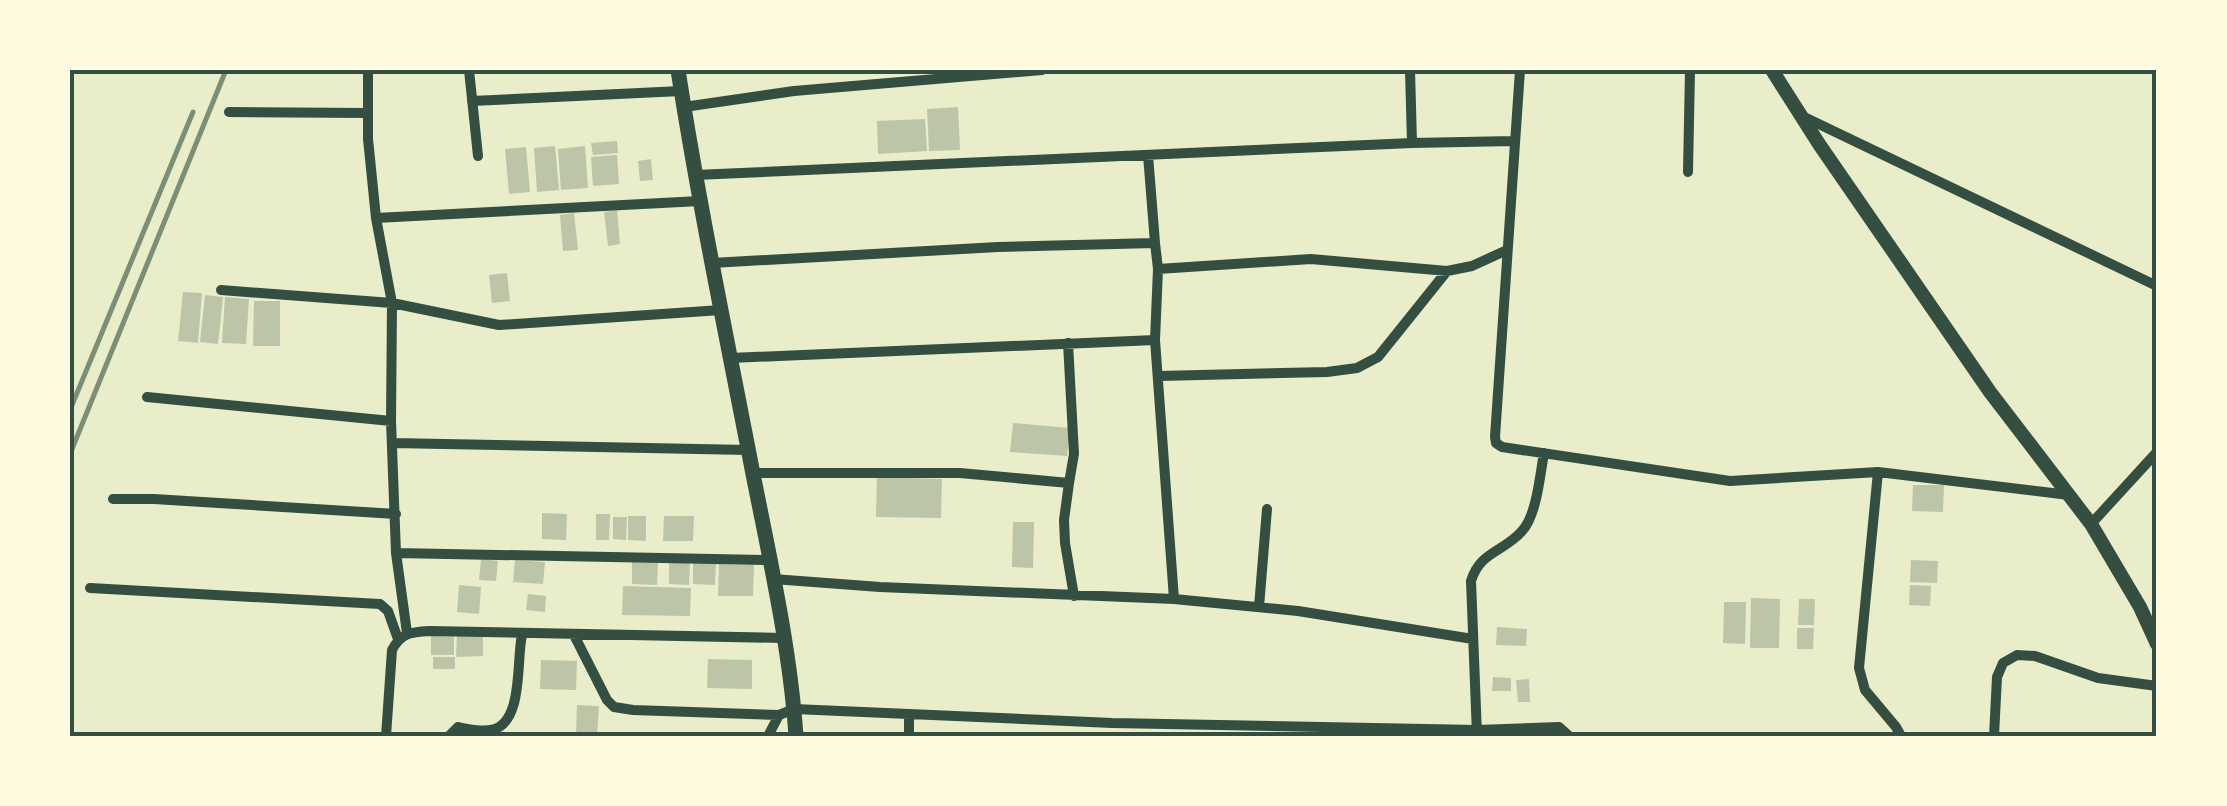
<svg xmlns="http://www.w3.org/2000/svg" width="2227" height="806" viewBox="0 0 2227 806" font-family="Manrope,sans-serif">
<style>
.building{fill:#bcc5a7}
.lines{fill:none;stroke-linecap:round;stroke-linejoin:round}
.minor{stroke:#344e41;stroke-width:10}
.tertiary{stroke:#344e41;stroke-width:14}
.secondary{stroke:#344e41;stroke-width:15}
.rail{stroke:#7c8e77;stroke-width:5}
.neatline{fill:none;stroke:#344e41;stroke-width:4}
</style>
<rect width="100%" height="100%" fill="#e9edc9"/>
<path class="building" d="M958,107L960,150L929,151L927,109Z
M925,119L927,151L878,154L877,121Z
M617,141L618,153L593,155L591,143Z
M555,146L559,190L537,192L534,148Z
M585,146L588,188L561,190L558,149Z
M526,147L530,192L509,194L505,149Z
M617,155L619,184L593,186L591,157Z
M651,159L653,180L640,181L638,161Z
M617,210L620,244L608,246L604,212Z
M574,213L578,250L563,251L560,215Z
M507,273L510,301L492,303L489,275Z
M183,292L202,293L198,343L178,341Z
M205,295L223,297L218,344L200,342Z
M225,297L249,299L246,344L222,343Z
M254,301H280V346H253Z
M1013,423L1070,428L1067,456L1010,452Z
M877,477L942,479L941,518L876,517Z
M1913,485H1944L1943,512L1912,511Z
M542,513L567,514L566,540L542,539Z
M596,514H610L609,540H596Z
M628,516H646V541L628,540Z
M664,516H694L693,541H663Z
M613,517H627L626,540L613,539Z
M1013,522H1034L1033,568L1012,567Z
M481,559L498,561L496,581L479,580Z
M515,560L545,562L543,584L513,582Z
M632,560H658L657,585L632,584Z
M669,560L690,561L689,585L669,584Z
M1911,560L1938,561L1937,583L1910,582Z
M693,561H716L715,585L693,584Z
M719,564L754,565L753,596H718Z
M459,585L481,587L479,614L457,612Z
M1910,585L1931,586L1930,606L1909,605Z
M623,586L691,588L690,616L622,615Z
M528,594L546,596L545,612L526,610Z
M1751,598L1780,599L1779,648H1750Z
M1799,599H1815L1814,625H1798Z
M1724,602H1746L1745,644L1723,643Z
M1497,627L1527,629L1526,646L1496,645Z
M1797,628H1814L1813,649H1797Z
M431,633H454V655H431Z
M457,634H483V656L456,657Z
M433,657H455V669H433Z
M708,659L752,660V689L707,688Z
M541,660L577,661L576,690L540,689Z
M1493,677L1511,678V691H1492Z
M1529,679L1530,702H1518L1516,680Z
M577,705L599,706L597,736H576Z"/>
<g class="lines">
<path class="minor" d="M368,70V139L376,218L392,303L391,421L396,553L407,633
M469,70L478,156
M1410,70L1412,143
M1520,70L1495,437L1496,443L1502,447L1730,481L1878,472L2069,495
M472,101L681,91
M684,107L794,91L1042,70
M229,112L368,113
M1802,116L2157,286
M1148,155L1155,243
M1688,172L1690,70
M695,175L1412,143L1514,141
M376,218L700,201
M712,263L998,247L1155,243L1158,269L1311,259L1447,271L1472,266L1507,250
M1158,269L1155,340L1174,599
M221,290L392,303L499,325L721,310
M1068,343L1074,454L1069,483
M730,358L1155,340
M1159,376L1327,372L1357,368L1378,357L1447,271
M147,397L391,421
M392,443L748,450
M1878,472L1859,668L1865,690L1896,727L1901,736
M753,473H960L1069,483L1064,520L1065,543L1074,596
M113,499H154L396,514
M2091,524L2157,452
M396,553L769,560
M773,579L880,587L1174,599L1298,611L1473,639
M90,588L380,604L388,611L398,639
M1259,607L1267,509
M574,635L607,700L614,707L633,710L779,715
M1477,735L1471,581C1480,551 1504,552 1522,531C1537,515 1540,474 1544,453
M386,736L392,650C401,633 411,632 429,631L783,638
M449,736L458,727C468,729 482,732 491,730C524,724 516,661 522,635
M768,736L779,715L794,709L1112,723L1477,730L1559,727L1569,736
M909,736V714
M1994,736L1997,677L2003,663L2017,655L2035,656L2098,678L2157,686"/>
<path class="tertiary" d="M1772,70L1819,144L1990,392L2091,524L2140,607L2157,644"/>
<path class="secondary" d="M678,70C699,205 727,339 753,474C770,560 790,648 796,736"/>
<path class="rail" d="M70,410L193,112
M70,454L226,70"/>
</g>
<rect width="2227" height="806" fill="none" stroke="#fefae0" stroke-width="145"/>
<rect x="72" y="72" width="2082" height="662" class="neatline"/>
</svg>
